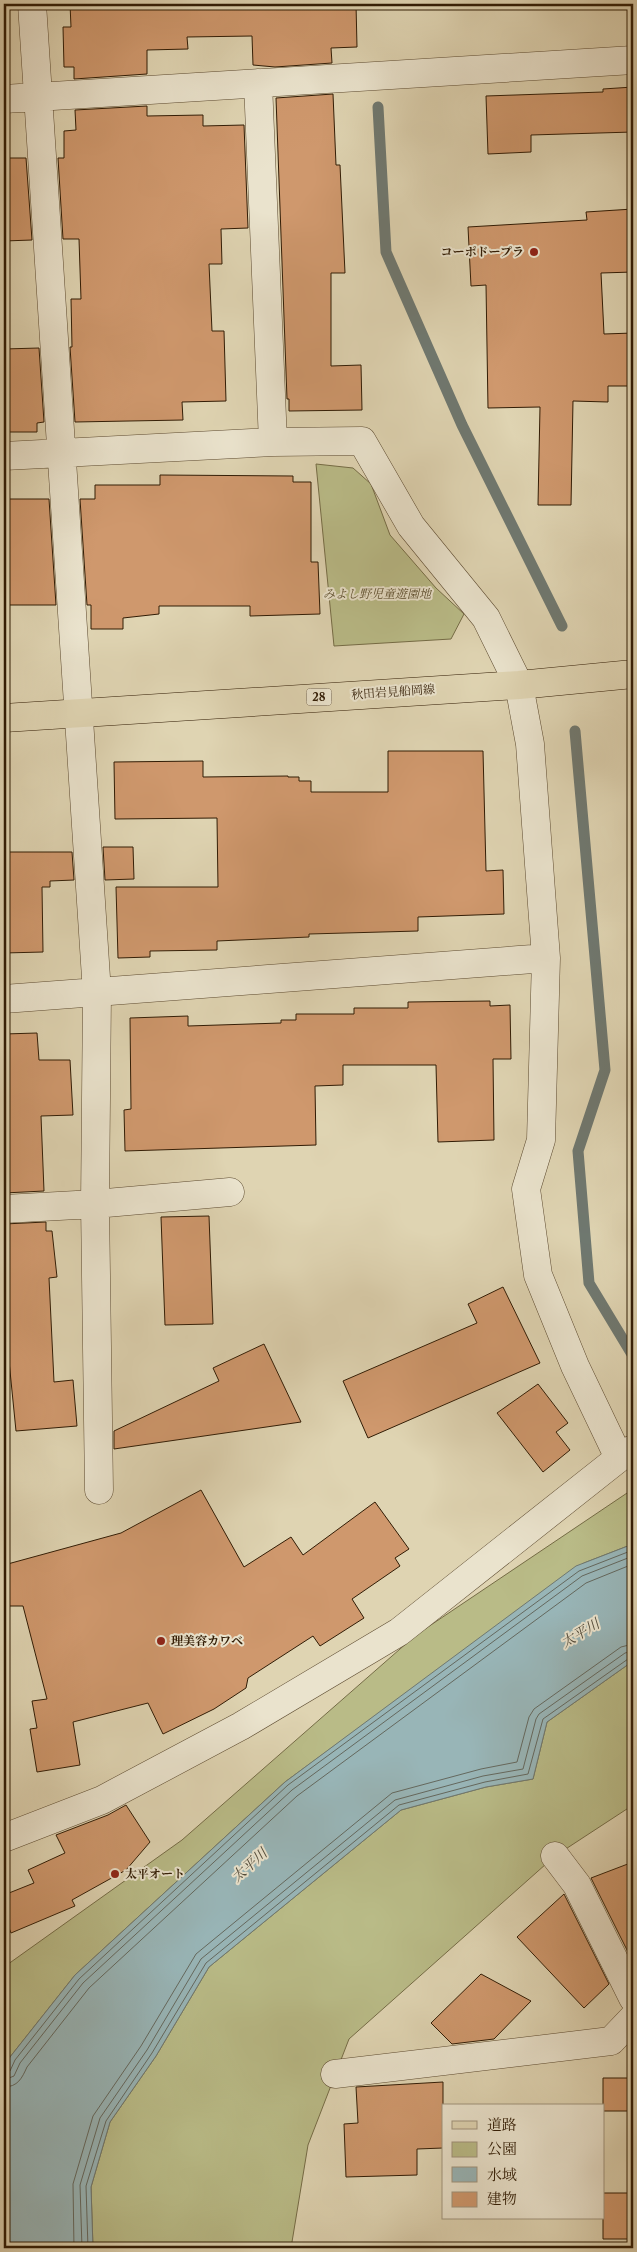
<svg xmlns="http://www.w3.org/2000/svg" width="637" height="2252" viewBox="0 0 637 2252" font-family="'Libre Caslon Text','Noto Serif JP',serif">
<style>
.green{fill:#b9bb87;stroke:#756c46}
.water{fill:#98b5b7;stroke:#6f7870}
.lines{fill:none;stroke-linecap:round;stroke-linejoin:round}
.shore{stroke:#64685e;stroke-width:1}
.stream{stroke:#6f7870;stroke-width:11}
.building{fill:#cf986d;stroke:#311c05}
.street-casing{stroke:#5c4a30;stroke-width:29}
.primary-casing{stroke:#311c05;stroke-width:29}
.street{stroke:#eae3cd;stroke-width:28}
.primary{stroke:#dfd4b2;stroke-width:28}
.poi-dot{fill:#8f2418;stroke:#eae3cd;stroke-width:2}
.labels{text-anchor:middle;stroke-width:4;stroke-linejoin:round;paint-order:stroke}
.shield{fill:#eae3cd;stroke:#685841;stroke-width:1}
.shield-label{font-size:11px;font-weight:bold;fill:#311c05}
.poi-label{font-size:12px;font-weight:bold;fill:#311c05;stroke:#eae3cd;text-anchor:start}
.park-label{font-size:12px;font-style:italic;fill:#5a4c2c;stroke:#eae3cd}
.street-label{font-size:12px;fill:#311c05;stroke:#eae3cd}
.water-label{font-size:14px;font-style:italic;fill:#504a3a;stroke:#eae3cd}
</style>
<rect width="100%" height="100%" fill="#dfd4b2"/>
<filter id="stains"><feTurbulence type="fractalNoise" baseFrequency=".004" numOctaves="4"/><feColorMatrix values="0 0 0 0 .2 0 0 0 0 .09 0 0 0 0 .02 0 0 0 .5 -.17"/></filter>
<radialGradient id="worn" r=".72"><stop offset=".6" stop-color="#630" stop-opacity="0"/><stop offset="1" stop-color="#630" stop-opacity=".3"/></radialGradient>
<path class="green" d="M316,464L353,468L371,484L390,535L436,588L464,614L451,639L334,646Z
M633,1489V1544L584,1563L285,1782L75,1975L10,2057L4,2074V1967L182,1840L416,1635Z
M633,1661V1805L555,1856L349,2039L308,2145L291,2248H93L91,2187L110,2122L156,2056L209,1967L401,1810L486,1787L533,1779L547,1722Z"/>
<path class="water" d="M633,1544V1661L547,1722L533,1779L486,1787L401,1810L209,1967L156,2056L110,2122L91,2187L93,2248H4V2074L10,2057L75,1975L285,1782L576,1566Z"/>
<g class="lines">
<path class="shore" d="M4,2073L10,2071L15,2060L79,1979L288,1785L579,1571L633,1550
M4,2080L14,2076L20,2063L83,1983L292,1790L582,1576L633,1556
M4,2087C18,2087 22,2078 27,2067L89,1988L297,1796L586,1583L633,1564
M74,2248L73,2184L93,2116L141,2046L196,1954L392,1793L481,1769L517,1762L529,1717L534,1709L621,1647L633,1644
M82,2248L80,2185L100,2118L147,2050L201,1959L395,1800L483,1776L523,1769L536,1719L539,1714L625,1653L633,1651
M88,2248L86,2186L106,2121L152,2053L206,1963L399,1805L485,1782L528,1774L543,1719L628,1659L633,1658"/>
<path class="stream" d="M378,107L386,252L462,425L562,626
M575,731L605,1070L578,1151L589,1283L633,1356"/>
</g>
<path class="building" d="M70,4H356L357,47L331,48L332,63L275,67L253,65L252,36L187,37L188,49L147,50V74L74,79V67H64L63,27H71Z
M633,87V132L531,135V152L488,154L486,96L603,92V89Z
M333,94L336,165H340L345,273H331V366L361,365L362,410L289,411V399H287L276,98Z
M147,106V116L203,115V126L244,125L248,228L221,229L222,264H209L212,331H224L226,401L182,402L183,420L75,422L70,347H72L71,299H81L79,239H63L58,158H64V131L76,130L75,110Z
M4,158H26L32,240L4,241Z
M633,209V272L601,273L604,334L633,333V386H608V402L573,401L571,505H538L540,407L488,408L486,285L471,286L468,227L587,220L586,212Z
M39,348L44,422L37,423V432H7L6,391H4V349Z
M160,475L293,476V482H311V562H318L320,614L250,616V606H159V614L123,618V629H91V605H87L80,499H95V485H160Z
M4,499H49L56,605H7V592H4Z
M388,751H483L486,871L503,870L504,914L418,917V931L309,934V937L217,941V950L150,951V957L118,958L116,887H218L217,818L115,819L114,762L203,761V777L288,776V777H299V781H311V792H388Z
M103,847H133L134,879L105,880Z
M4,852H72L74,880L50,881V887H42L43,952L4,953Z
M490,1001V1006L510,1005L511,1059H493L494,1140L438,1142L436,1065H343V1085L315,1086L316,1145L125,1151L124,1110L131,1109L130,1018L188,1016V1026L281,1023V1020H296V1014H354V1008H408V1002Z
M37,1033L39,1060H70L73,1115L41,1116L44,1191L4,1193V1034Z
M209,1216L213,1324L165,1325L161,1217Z
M46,1222V1231H52L57,1277L49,1278L54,1382L73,1380L77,1426L16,1431L9,1361H4V1224Z
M503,1287L540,1363L368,1438L343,1381L477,1323L468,1304Z
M264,1344L301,1422L114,1449V1431L219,1381L213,1368Z
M538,1384L568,1423L556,1432L570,1450L543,1472L497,1413Z
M201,1490L244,1567L291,1537L303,1555L375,1502L409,1549L395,1558L400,1566L352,1599L364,1618L320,1646L313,1636L248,1678L246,1688L214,1709L163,1734L148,1703L73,1722L80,1765L37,1772L30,1729L37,1728L32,1701L47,1699L23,1606H4V1565L121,1533Z
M126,1805L150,1842L126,1870L72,1900L75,1906L11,1933L4,1915V1895L34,1883L28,1870L65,1853L56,1835L108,1815Z
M633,1862V1962L591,1878Z
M564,1894L609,1984L584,2008L517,1937Z
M481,1974L531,2001L494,2039L452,2044L431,2023Z
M603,2078H633V2111H603Z
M443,2082V2148L417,2149V2175L346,2177L344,2124L358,2123L356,2087Z
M603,2193H633V2239H603Z"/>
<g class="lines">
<defs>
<path id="street" d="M32,4L97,993L95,1204L99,1490
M258,83L273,442
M4,99L633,60
M4,456L273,442L362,441L411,526L486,618L519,685L530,744L546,958L541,1140L526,1189L538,1275L575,1366L619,1458
M4,999L546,958
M4,1209L95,1204L230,1192
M4,1838L102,1800L241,1726L399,1632L619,1458L633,1449
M555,1856L577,1885L633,1998
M335,2074L611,2041L633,2018"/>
<path id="primary" d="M4,718L519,685L633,674"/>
</defs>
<use href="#street" class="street-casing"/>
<use href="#primary" class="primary-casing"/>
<use href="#street" class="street"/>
<use href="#primary" class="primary"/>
</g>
<g class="poi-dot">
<circle cx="534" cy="252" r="5"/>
<circle cx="161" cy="1641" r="5"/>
<circle cx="115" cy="1874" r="5"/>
</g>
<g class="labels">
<rect class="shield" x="306.5" y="688.5" width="25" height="17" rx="4"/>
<g class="shield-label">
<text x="319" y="701">28</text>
</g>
<g class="poi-label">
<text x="524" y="256" text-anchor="end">コーポドープラ</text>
<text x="171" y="1645">理美容カワベ</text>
<text x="125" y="1878">太平オート</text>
</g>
<g class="park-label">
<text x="377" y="598">みよし野児童遊園地</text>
</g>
<g class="street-label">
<text transform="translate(393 692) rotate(-4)" y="4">秋田岩見船岡線</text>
</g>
<g class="water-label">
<text transform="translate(580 1633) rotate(-31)" y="5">太平川</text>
<text transform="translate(249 1865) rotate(-42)" y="5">太平川</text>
</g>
</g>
<rect width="637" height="2252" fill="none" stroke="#dfd4b2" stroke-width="20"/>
<rect x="5" y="5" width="627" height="2242" fill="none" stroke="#311c05" stroke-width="2.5"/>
<rect x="10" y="10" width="617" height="2232" fill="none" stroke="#311c05"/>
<rect x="442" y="2104" width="162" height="115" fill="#eae3cd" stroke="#a0937d"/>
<rect x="452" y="2121" width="25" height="8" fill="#dfd4b2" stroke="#a0937d"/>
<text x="487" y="2130" font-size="15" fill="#311c05">道路</text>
<rect x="452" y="2142" width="25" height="15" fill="#b9bb87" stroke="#a0937d"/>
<text x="487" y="2154" font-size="15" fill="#311c05">公園</text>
<rect x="452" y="2167" width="25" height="15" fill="#98b5b7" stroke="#a0937d"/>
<text x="487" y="2180" font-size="15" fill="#311c05">水域</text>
<rect x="452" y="2192" width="25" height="15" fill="#cf986d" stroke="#a0937d"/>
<text x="487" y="2204" font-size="15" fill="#311c05">建物</text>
<rect width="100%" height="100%" filter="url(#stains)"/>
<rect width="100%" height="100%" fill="url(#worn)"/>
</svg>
